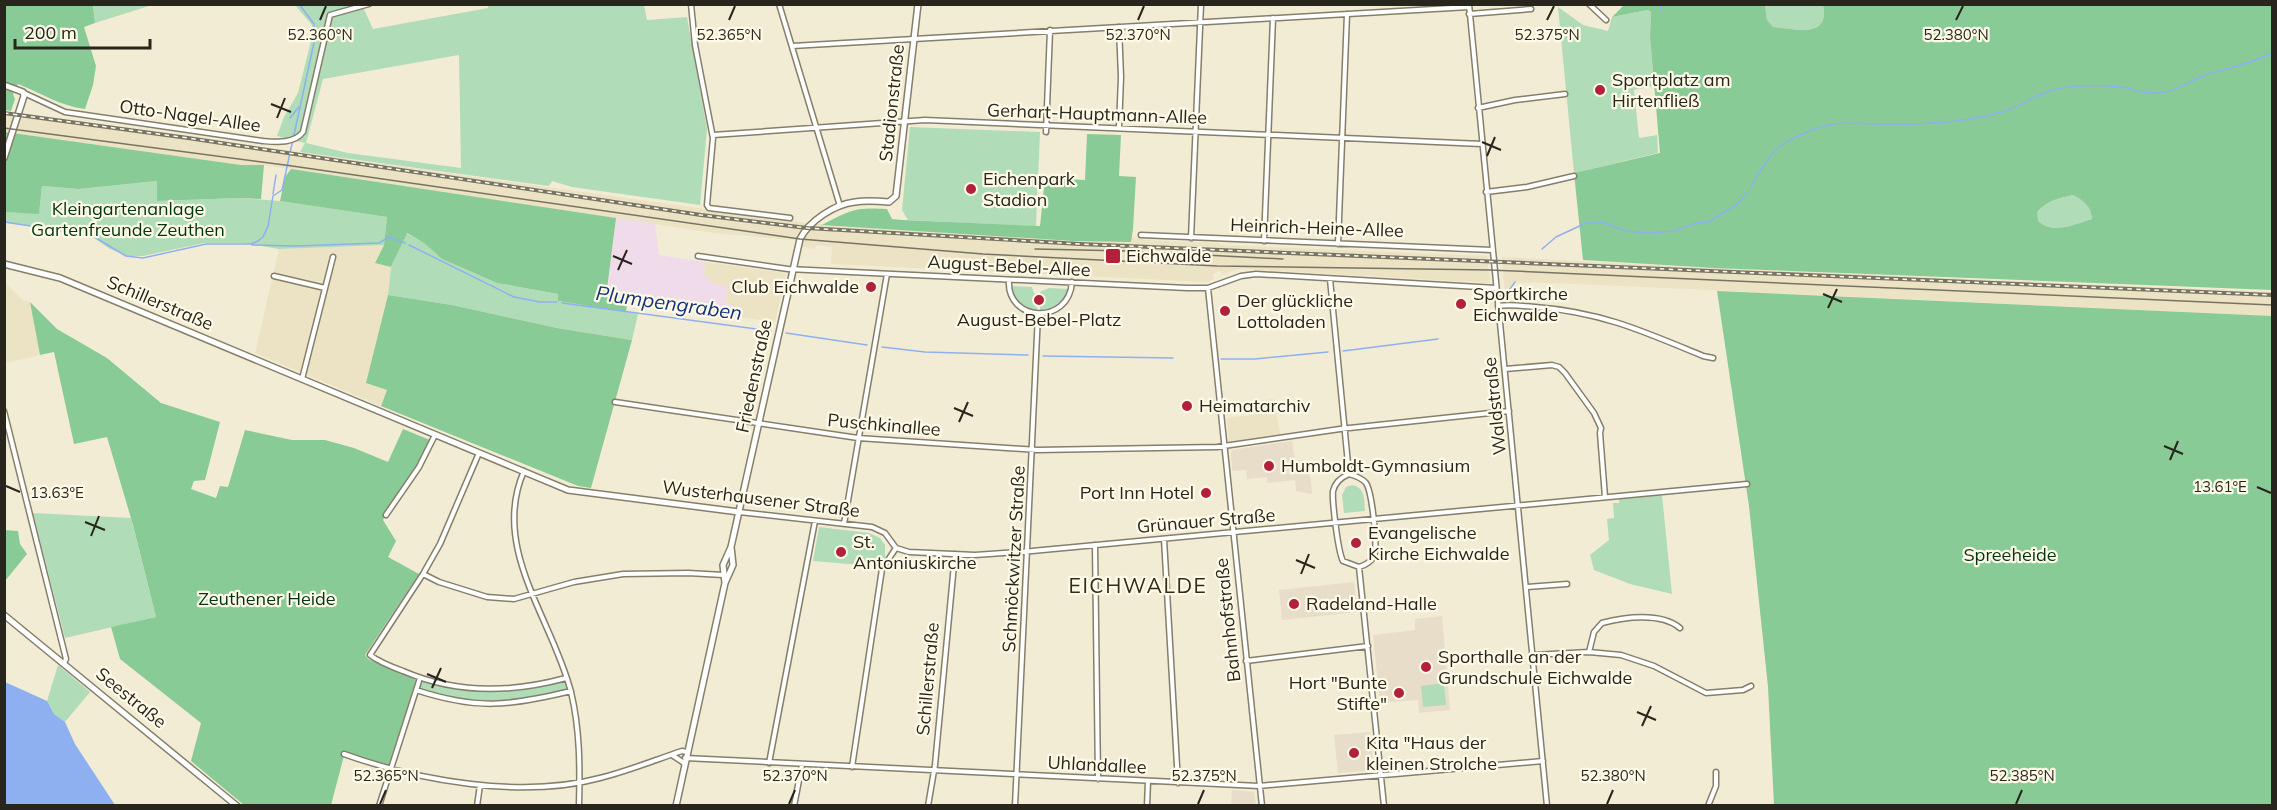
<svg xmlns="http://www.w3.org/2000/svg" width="2277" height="810" viewBox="0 0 2277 810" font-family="Mulish,sans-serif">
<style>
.built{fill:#ebe3c4}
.industrial{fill:#f0dbea}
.education{fill:#e7ddc8}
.green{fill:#b0dcb7;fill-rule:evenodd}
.forest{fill:#89cb96;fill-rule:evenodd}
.water{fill:#8eb0f1}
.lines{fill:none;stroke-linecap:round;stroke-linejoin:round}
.stream{stroke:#8eb0f1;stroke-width:1.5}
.street-casing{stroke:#857f6a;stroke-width:7}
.secondary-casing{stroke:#857f6a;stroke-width:8}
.street{stroke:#fff;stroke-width:4}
.secondary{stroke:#fff;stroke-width:5}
.tram{stroke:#787465;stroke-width:1.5}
.rail-casing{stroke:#787465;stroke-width:4}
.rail{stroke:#fffae7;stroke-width:1.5;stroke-dasharray:4.5;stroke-linecap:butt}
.ticks{fill:none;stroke:#27251c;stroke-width:2}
.poi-dot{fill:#b3203b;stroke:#fffae7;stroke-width:2}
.labels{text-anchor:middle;stroke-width:4.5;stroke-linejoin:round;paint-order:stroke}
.poi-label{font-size:18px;fill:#27251c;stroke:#fffae7;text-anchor:start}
.street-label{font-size:18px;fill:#27251c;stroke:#fffae7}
.park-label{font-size:18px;fill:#013413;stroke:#fffae7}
.water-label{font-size:20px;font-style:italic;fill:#10337d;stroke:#fffae7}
.quarter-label{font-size:21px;letter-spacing:1.5px;fill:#312c19;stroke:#fffae7}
.ticks-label{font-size:15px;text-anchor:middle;fill:#27251c;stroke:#fffae7;stroke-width:4.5;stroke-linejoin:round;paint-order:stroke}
</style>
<rect width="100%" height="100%" fill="#f3ecd5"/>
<path class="built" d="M5,111L805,223L1073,241L1131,242L1132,237L1145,240L1219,243L1221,245L1487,256L1490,283L1246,269H1238L1222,275L1220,271L1213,274L1214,279L1207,282L831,264L832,247L816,245L815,249L802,247L795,240L714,233L264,165H241L5,132Z
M384,245L375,262L391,267L388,295L367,383L387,390L381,406L255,353L279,249Z
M1502,257L1714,268L2272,292V316L1577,284L1514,282L1505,295Z
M705,262L786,273L775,322L731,316L732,305L725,303L704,273Z
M4,282L24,301L30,302L40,355L5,363Z
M1274,399L1280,434L1229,442L1227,418L1260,414L1259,401Z"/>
<path class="industrial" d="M616,218L655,223L659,255L705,262L704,273L713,284L728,286L725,303L733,305L731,316L606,297Z"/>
<path class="education" d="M1292,441L1295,461L1304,460L1311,480L1312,494L1296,491L1295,480L1267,483V477L1247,479L1246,470L1232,471L1231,453L1232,450Z
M1354,582L1357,612L1282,620L1279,590Z
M1442,616L1450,710L1419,713L1418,700L1380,703L1373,635L1415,630V619Z
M1370,732L1374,770L1338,773L1334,735Z
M1232,790L1254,792L1256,805H1231Z"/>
<path class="green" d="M93,4L152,5L95,23Z
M294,4L362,5L373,29L488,8V4L644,5L647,20L687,17L707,129L700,205L572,187L552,181L549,186L300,152L305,143L277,136L284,117L298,93L313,33L312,25ZM459,55L461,168L348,153L306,143L323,79Z
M1765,5H1823C1830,39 1796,29 1773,27L1767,21Z
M1558,7L1583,25L1608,31L1612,17L1648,10L1651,12L1650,37L1654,86L1634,90L1639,138L1657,135L1658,153L1574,173Z
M910,127L1040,132L1036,226L908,220L902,210Z
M158,181V201L240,198L280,201L387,217L384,245L279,249L243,243H204L143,256H127L110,249L94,238L78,233L5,222V212L39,213L42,186L79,189Z
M2073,195C2084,201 2091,206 2092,219C2075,224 2053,235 2037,221V212C2047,201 2058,198 2073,195Z
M406,233L424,243L442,259L497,283L558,294V301L638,314L632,340L557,328L452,305L388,295L391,268Z
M1011,286L1032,287L1034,293L1038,295V301H1036L1037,311C1023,308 1013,300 1011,286Z
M1049,288L1069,289C1064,303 1054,309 1040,311V292Z
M1353,485C1366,489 1364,500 1365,511L1344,513L1342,495L1346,487Z
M1662,495L1672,594L1630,584L1594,570L1590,555L1609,540L1607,519L1614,518L1613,503H1619V499Z
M33,513L131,518L156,617L65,638Z
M819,527L869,533L880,538L885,545V560L877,565L873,566L813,561Z
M58,665L90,692L65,722L54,714L47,701Z
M422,681L453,689L507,691L565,681L568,690C530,699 489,708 450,699C440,697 429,692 419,689Z
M1444,683L1446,705L1423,707L1421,686Z"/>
<path class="forest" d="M5,5H93L95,23L84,27L96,66L93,85L85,109C60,106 41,93 18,84L13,94L15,99L11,111L5,110Z
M1624,5H1765L1767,20L1773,27C1796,29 1830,39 1823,5H2272V290L1714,268L1583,260L1574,173L1660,153L1650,37L1651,12L1648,10L1612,17ZM2073,195C2084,201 2091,206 2092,219C2075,224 2053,235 2038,221L2037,212C2047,201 2058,198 2073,195Z
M5,132L241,165H264L261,199L240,198L157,201V181L79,189L42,186L39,214L5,212Z
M1087,134L1121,135L1119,176L1136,177L1133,229L1131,242L1073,241L822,225C850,210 855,207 887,209L892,219L903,220L1040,226L1045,178L1085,180Z
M291,169L616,218L606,297L627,305L626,312L558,301V294L497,283L442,259L424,243L407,233L391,267L375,263L384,245L387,217L280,201L285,177Z
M1717,291L2272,316V805H1774L1768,687L1749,506Z
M388,295L452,305L557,328L632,340L591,488L578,486L381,406L387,390L366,383Z
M30,302L57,329L107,358L161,403L220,422L205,480L194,481L191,489L216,498L220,486L228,487L245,430L292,440H325L354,448L388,462L403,429L430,440L420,461L383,520L396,541L388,557L419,574L365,655L368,659L416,680L388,767L345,752L331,805L245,806L191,761L201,723L120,659L111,627L156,617L133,525L107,437L74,444L54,352L40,355Z
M5,530L18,531L20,544L27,554L5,581Z"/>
<path class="water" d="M5,682L47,701L54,714L65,722L75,744L115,805H5Z"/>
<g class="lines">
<path class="stream" d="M1660,4L1661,11
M290,118L299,107
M1847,123C1899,125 1952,126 2002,112C2023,106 2040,91 2061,88C2081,85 2101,85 2121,87C2133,89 2144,94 2157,93C2173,93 2188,82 2203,76C2227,68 2250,64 2272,53
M1751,187C1758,175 1765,162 1774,152C1787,137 1824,124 1843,123
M273,194L276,175
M4,222L91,235L126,256L143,258L206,244H251L258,241L263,237L268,226L273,196L282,190L315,38L314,24L299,4
M252,245L296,246L379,243L389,237L405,243
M409,245L514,297L540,302H557
M1542,249L1556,237L1586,223H1604L1626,231L1648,233L1674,231L1696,223L1708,222L1736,205L1748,192
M1505,296L1515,282
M562,303L771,331
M786,333L867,345
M882,347L925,352L1028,355
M1343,351L1438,339
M1043,356L1173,358
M1221,359H1255L1328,352"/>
<defs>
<path id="street" d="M691,4L695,45L713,138L707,205L709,208L790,218
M779,4L840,206
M1469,4L1547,806
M1589,4L1606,20
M1469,14L1531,9
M1119,27L1121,77L1119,128
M792,46L1469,7
M24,93L65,112L263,141C276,142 294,144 303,132L330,15L369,4
M1478,108L1515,100L1565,94
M1046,132L1050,30
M713,135L925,120L1482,144
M1486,192L1527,187L1574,176
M1141,235L1492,250
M1191,238L1201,4
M1264,241L1273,18
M1338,244L1347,14
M698,256L788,269L1187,288H1208L1241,276L1256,274L1496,288
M274,276L325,288
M1330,279L1349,474
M1009,280C1006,322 1069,326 1072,282
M1208,288L1262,806
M1498,306C1511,304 1523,306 1535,307C1601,312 1643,331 1703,356L1713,358
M1505,369L1552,365L1559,367L1565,373L1594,413L1601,428L1600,433L1605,497
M302,379L333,257
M615,402L858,438L1037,450L1217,447L1340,429L1509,411
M4,411L66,659L64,663
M479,453L440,544L423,574L370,655C379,662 392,667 403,671C456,694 511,693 566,678
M524,471C490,548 553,620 571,692C580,729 580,768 579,806
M1349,474C1356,476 1362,478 1366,483C1372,492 1378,546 1374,556C1371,562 1366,565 1359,567L1343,561C1338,552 1332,501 1333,491C1335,482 1342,477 1349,474Z
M739,512L872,527L885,533L896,548
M386,515L419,467L435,435
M844,524L887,274
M1164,539L1178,783
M1095,545L1098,779
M896,548L909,552L975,555L1032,551L1747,484
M1359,567L1384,806
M423,574L439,582L487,597L514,599L574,582L623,574L688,573L723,575
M1527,587L1567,584
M1589,652L1594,632L1602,623C1624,617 1661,612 1680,628
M1533,655L1589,652L1621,655L1654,666L1706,693L1743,690L1751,686
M1246,661L1368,646
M416,690C477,710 509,706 571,691
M344,754C419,781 522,799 600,778C628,771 655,760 682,751L687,752
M672,755L684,763
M685,758L1259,786L1543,761
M769,763L815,521
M852,767L882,569L896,548
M379,806L420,678
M477,806L480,785
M794,806L802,765
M928,806L935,765L955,554
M1015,806L1038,314
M1147,806L1148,781
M1708,806L1716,786V772"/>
<path id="secondary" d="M4,85L23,92L24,96L4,158
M4,264L60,278L568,490L739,512
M725,583L723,565L731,547L800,239C809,221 835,204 855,202C866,200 878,201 889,202L896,196L918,4
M4,615L237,806
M676,806L725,583L733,565L731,547"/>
</defs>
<use href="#street" class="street-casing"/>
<use href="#secondary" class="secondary-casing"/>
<use href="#street" class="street"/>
<use href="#secondary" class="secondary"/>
<path class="tram" d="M4,128L285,165L800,239L983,254L1217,266L1490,270L2272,305
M1035,249L1127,251L1283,259"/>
<defs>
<path id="rail" d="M4,113L188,138L701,215L807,228L1080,244L2272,295"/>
</defs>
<use href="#rail" class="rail-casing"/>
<use href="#rail" class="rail"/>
</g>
<path class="ticks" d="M320,20L326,6M729,20L735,6M1138,20L1144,6M1547,20L1554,6M1956,20L1963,6M271,104L291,112M277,118L285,98M1482,142L1501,150M1487,156L1495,137M613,256L632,264M618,270L627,250M1823,294L1842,302M1828,308L1837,289M954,408L973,416M959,422L968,402M2164,446L2183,454M2170,460L2178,441M6,486L20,492M2257,487L2271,493M85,522L105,530M91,536L99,516M1296,560L1315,568M1301,574L1309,554M427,674L446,682M432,688L441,668M1637,712L1656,720M1642,726L1651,706M380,804L386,790M789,804L795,790M1198,804L1204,790M1607,804L1613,790M2016,804L2022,790"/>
<g class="poi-dot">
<circle cx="1600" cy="90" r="6"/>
<circle cx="971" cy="189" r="6"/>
<rect x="1105" y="248" width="16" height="16" rx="3"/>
<circle cx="871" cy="287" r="6"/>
<circle cx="1039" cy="300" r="6"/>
<circle cx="1461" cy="304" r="6"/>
<circle cx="1225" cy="311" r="6"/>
<circle cx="1187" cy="406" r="6"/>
<circle cx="1269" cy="466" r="6"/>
<circle cx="1206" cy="493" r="6"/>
<circle cx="1356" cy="543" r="6"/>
<circle cx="841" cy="552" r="6"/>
<circle cx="1294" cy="604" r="6"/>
<circle cx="1426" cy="667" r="6"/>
<circle cx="1399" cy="693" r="6"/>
<circle cx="1354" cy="753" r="6"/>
</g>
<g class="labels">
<g class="poi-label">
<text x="1612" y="86">Sportplatz am<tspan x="1612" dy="21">Hirtenfließ</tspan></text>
<text x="983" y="185">Eichenpark<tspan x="983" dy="21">Stadion</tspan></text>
<text x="1126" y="262">Eichwalde</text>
<text x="859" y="293" text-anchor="end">Club Eichwalde</text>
<text x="1473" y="300">Sportkirche<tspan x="1473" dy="21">Eichwalde</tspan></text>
<text x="1237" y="307">Der glückliche<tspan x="1237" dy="21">Lottoladen</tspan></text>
<text x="1039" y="326" text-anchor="middle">August-Bebel-Platz</text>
<text x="1199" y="412">Heimatarchiv</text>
<text x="1281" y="472">Humboldt-Gymnasium</text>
<text x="1194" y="499" text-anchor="end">Port Inn Hotel</text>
<text x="1368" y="539">Evangelische<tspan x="1368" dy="21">Kirche Eichwalde</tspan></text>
<text x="853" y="548">St.<tspan x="853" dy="21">Antoniuskirche</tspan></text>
<text x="1306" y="610">Radeland-Halle</text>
<text x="1438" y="663">Sporthalle an der<tspan x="1438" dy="21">Grundschule Eichwalde</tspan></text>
<text x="1387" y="689" text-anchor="end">Hort "Bunte<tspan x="1387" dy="21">Stifte"</tspan></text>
<text x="1366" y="749">Kita "Haus der<tspan x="1366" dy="21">kleinen Strolche</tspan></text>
</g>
<g class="street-label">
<text transform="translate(892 103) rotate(-84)" y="6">Stadionstraße</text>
<text transform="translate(1097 114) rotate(2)" y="6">Gerhart-Hauptmann-Allee</text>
<text transform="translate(190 116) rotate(8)" y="6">Otto-Nagel-Allee</text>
<text transform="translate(1317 228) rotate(2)" y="6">Heinrich-Heine-Allee</text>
<text transform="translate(1009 266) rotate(3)" y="6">August-Bebel-Allee</text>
<text transform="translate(160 303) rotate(23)" y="6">Schillerstraße</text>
<text transform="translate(754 376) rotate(-78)" y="6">Friedenstraße</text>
<text transform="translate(1495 406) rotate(-96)" y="6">Waldstraße</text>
<text transform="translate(884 425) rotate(5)" y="6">Puschkinallee</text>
<text transform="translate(761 499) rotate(7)" y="6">Wusterhausener Straße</text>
<text transform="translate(1206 521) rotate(-5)" y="6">Grünauer Straße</text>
<text transform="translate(1014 559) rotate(-87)" y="6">Schmöckwitzer Straße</text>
<text transform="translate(1228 620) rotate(-96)" y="6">Bahnhofstraße</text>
<text transform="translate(928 679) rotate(-85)" y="6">Schillerstraße</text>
<text transform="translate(131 698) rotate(39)" y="6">Seestraße</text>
<text transform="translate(1097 765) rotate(3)" y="6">Uhlandallee</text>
</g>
<g class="park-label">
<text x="128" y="215">Kleingartenanlage<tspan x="128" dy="21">Gartenfreunde Zeuthen</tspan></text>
<text x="2010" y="561">Spreeheide</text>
<text x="267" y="605">Zeuthener Heide</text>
</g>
<g class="water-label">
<text transform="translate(669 303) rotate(8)" y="7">Plumpengraben</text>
</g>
<g class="quarter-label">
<text x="1138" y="593">EICHWALDE</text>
</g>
</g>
<g class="ticks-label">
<text x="320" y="40">52.360°N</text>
<text x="729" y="40">52.365°N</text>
<text x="1138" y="40">52.370°N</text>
<text x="1547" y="40">52.375°N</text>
<text x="1956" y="40">52.380°N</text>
<text x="2220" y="492">13.61°E</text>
<text x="57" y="498">13.63°E</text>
<text x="386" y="781">52.365°N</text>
<text x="795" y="781">52.370°N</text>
<text x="1204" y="781">52.375°N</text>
<text x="1613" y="781">52.380°N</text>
<text x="2022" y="781">52.385°N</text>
</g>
<rect width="2277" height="810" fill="none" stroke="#27251c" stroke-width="12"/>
<path d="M15 39v9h135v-9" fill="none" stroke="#27251c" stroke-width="3"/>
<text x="24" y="39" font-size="18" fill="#27251c" stroke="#fffae7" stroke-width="4.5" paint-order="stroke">200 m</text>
</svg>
